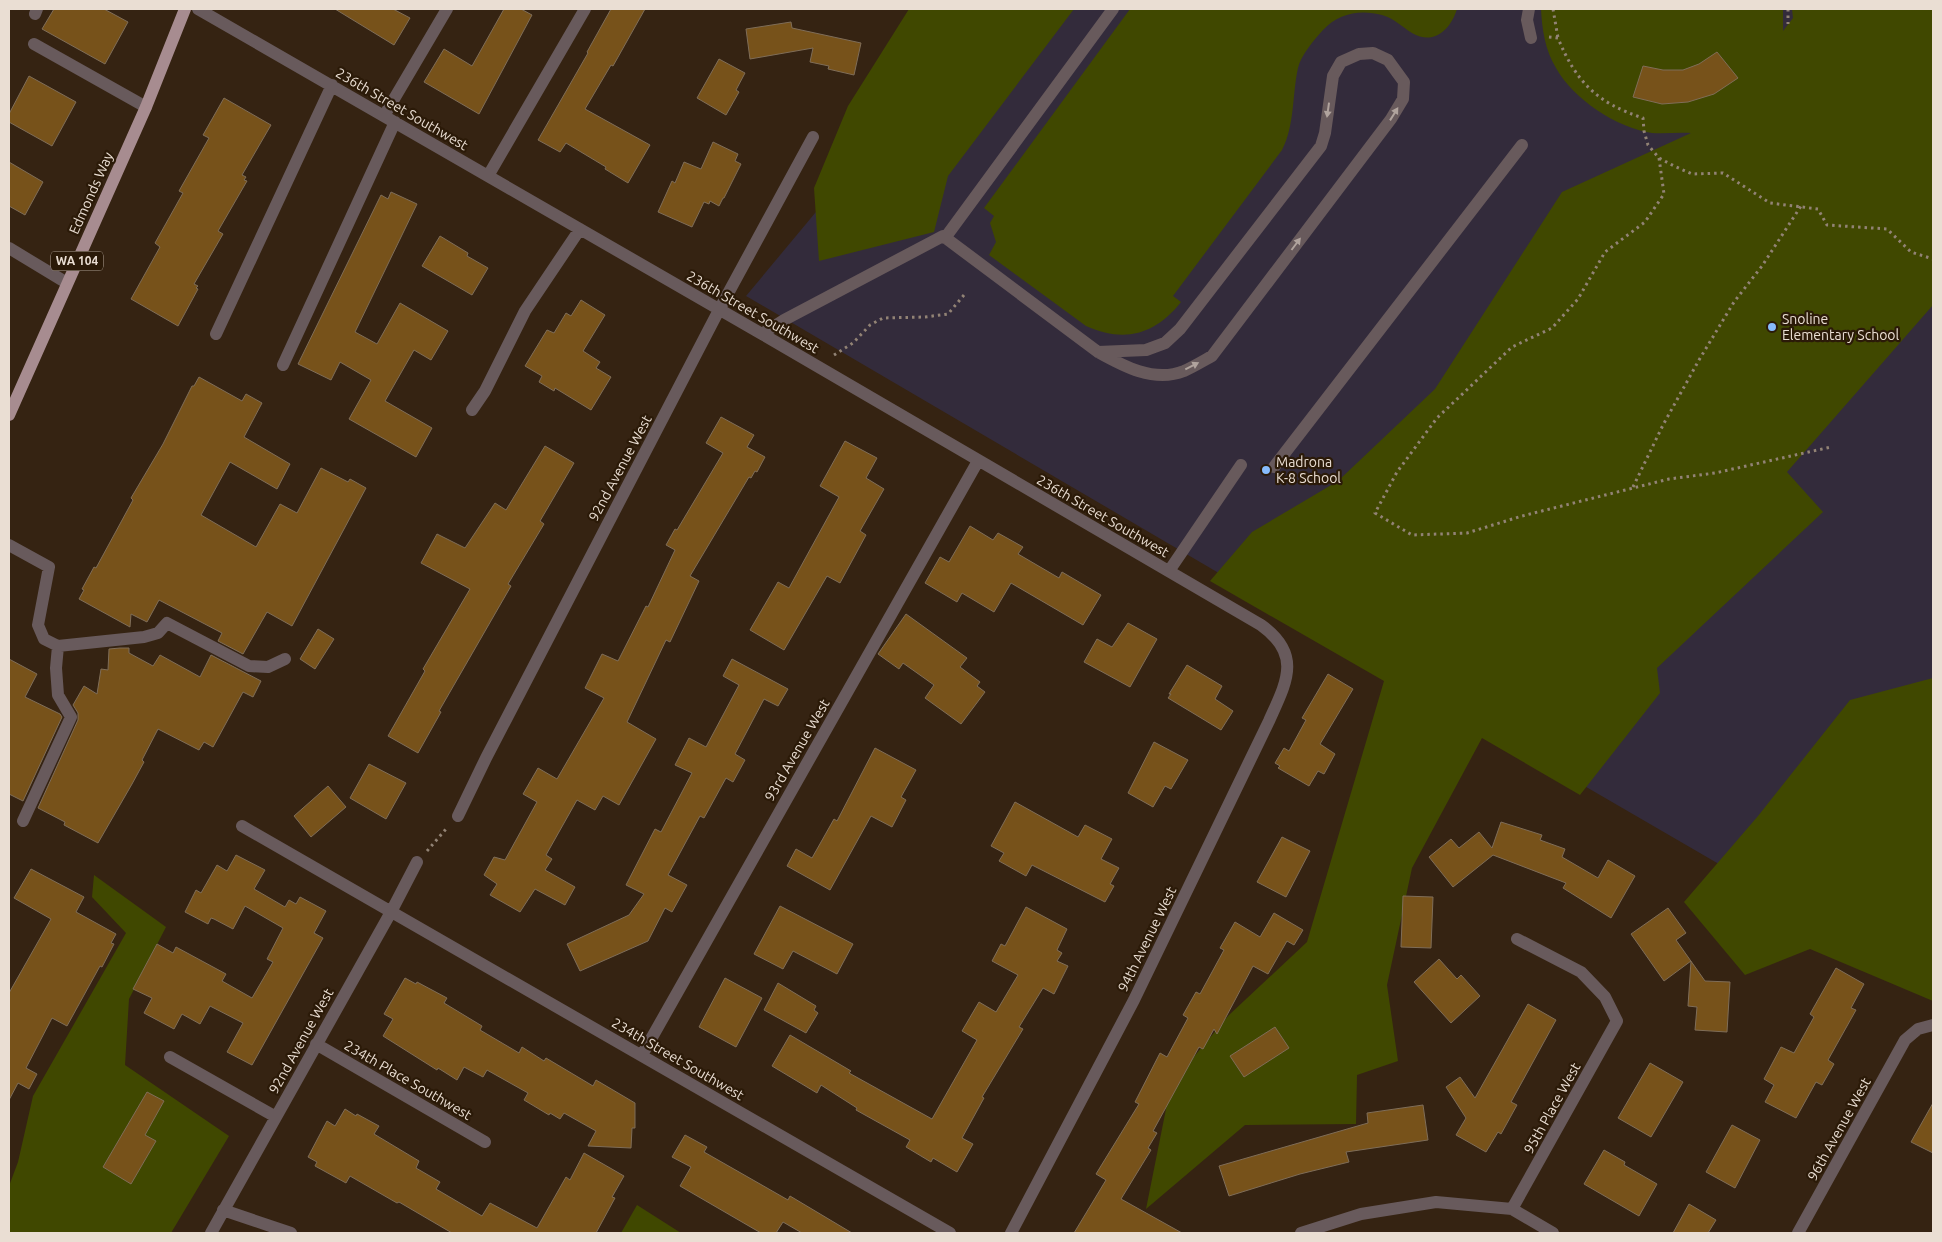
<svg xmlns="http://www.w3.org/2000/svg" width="1942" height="1242" viewBox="0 0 1942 1242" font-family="Ubuntu,sans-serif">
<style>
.education{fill:#332b3b}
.green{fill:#404800}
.building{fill:#77521a;stroke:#7f6d58}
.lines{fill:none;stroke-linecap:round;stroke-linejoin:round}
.path{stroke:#928375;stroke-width:3;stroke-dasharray:2.5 4;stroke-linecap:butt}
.minor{stroke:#685a5c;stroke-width:12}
.major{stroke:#a78c90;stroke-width:12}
.oneway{fill:#b0a39d}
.poi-dot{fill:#87bbfb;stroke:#2b1a08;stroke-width:2}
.labels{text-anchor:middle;stroke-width:4.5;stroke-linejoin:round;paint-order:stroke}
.shield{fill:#2b1a08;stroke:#b1a396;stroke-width:1}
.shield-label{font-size:12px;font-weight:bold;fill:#eaded3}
.street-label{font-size:14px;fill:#eaded3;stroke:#2b1a08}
.poi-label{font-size:14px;fill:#eaded3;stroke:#2b1a08;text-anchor:start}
</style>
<rect width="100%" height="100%" fill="#352312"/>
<path class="education" d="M985,9H1933V947L1915,978L1340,644L746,296Z"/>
<path class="green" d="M909,9H1074L948,176L934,232L819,261L814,188L848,106Z
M1130,9H1457C1451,29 1434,46 1412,33C1402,27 1394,18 1382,15C1361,9 1338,13 1323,30C1314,40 1301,55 1298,68C1292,95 1295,125 1282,150L1173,296L1181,302C1155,335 1124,343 1086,326L989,255L996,242L990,223L994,216L984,208Z
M1541,9H1783V31L1793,18L1792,9H1933V305L1787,472L1823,512L1657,668L1660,693L1580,795L1482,738L1412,868L1387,985L1398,1061L1357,1075L1356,1124L1245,1125L1146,1209L1171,1084L1229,1015L1307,942L1384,681L1210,581L1252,532L1338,481L1435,389L1562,192L1691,133C1678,132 1665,134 1652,133C1617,128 1573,99 1556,68C1545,50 1542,29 1541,9Z
M1933,678V1001L1810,949L1745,975L1684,902L1758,816L1850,700Z
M94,875L166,927L129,999L125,1065L229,1136L171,1233H9V1186L18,1162L33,1096L126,933L92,897Z
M637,1205L681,1233H621Z"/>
<path class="building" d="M54,9H104L128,22L105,64L42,29Z
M335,9H393L410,18L394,45Z
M504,9H521L532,15L479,114L424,82L444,49L472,66Z
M611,9H645L613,66L611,65L585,109L650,145L628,183L605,169L606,167L566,143L560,152L538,140L588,53L587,52Z
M791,22L792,28L861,43L854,75L828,69L829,66L810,62L813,48L750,59L746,29Z
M1717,52L1738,78L1714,94L1688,102L1662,104L1633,97L1643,66L1663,70H1683L1699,64Z
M719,59L745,73L736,90L739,92L726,115L697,98Z
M29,76L76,102L52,146L9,122V114Z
M224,98L271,125L242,175L246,177L244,180L247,181L218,231L223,234L194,284L198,286L196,288L198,289L178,326L131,299L160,247L155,243L183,193L179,191L209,138L203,135Z
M713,142L738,154L735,161L741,164L724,198H723L719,206L710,201L709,204L704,202L692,227L658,212L672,181L675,183L684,162L701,169Z
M9,162L43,182L25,215L9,206Z
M391,192L417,204L355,332L377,344L400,303L448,331L431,360L414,350L385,401L432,428L416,457L349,419L371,380L340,362L331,380L298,364L381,195L388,199Z
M440,236L468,253L467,256L488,268L472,295L422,266Z
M581,300L605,315L583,351L600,362L596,368L611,377L591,410L555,388L554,391L539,382L542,376L525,366L547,330L554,333L566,313L571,316Z
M199,377L242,401L246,394L262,403L244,437L290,464L277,489L230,462L201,515L256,547L280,504L297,513L321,468L348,482L350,479L366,488L292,626L267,612L243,654L218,641L222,633L159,600L147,622L131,614L130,627L79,599L84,590L82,589L94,567L96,568L133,500L131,498L163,444L192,386H194Z
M721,417L754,435L747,447L765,457L757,472L755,471L751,478L749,477L690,576L699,581L670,642L666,640L627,722L656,739L619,805L603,796L595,810L577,800L546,855L552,859L545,870L575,887L565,905L535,889L520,912L490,895L497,884L484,875L494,857L505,860L537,802L523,794L538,768L557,779L604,698L585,688L602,654L618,661L646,606L648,607L675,550L666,545L675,529L677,530L723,453L706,443Z
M845,441L877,458L866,478L884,489L860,531L866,535L840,583L827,576L784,650L750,630L778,582L789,588L839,497L820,486Z
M545,446L574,463L540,521L544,524L508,584L511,586L439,711L441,712L418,753L388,736L425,671L423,669L470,589L421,563L437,534L465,548L495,503L506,510Z
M970,526L993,540L998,533L1023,547L1018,554L1059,578L1062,572L1101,595L1083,625L1011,583L994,612L962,593L957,602L925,583L940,557L949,562Z
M906,614L967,658L960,667L980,682L977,686L985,692L961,724L925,698L934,685L903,663L899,669L878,654Z
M1128,623L1157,639L1130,687L1084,662L1097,639L1112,647Z
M318,629L334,639L315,669L300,659Z
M120,648H129V653L153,666L160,655L200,677L211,655L261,681L253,697L243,692L213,747L204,742L199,750L158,729L142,760L144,762L132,784L98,843L64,825L65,822L38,808L78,720V713L73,705L84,686L97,694L101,669L108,670L109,649Z
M9,659L37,674L25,697L60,714L62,717L23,801L9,794Z
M732,659L788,689L778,706L764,699L735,754L745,760L733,782L726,778L704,818L700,816L668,875L687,885L672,912L665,908L648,941L580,971L567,944L629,915L644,894L626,885L655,829L661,832L692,773L675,765L689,738L706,747L739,685L723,676Z
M1187,665L1222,686L1215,699L1233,711L1221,730L1168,698L1171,694H1169Z
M1328,674L1353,689L1320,744L1335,754L1324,774L1318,771L1309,786L1278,768L1280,766L1275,763L1284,748L1289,751L1306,720L1302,718Z
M1154,742L1188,760L1171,789L1165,786L1153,807L1128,793Z
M875,748L916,770L901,797L906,800L892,827L871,816L830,890L787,866L796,849L812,858L834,819L837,821Z
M369,764L406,783L386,819L350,798Z
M328,786L346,807L311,837L294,816Z
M1015,802L1078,837L1085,825L1112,839L1101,859L1119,868L1110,884L1114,886L1105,902L1032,865L1026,876L999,861L1004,853L991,846Z
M1501,822L1542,835L1540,840L1565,849L1562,857L1598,878L1608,860L1635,876L1611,918L1563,888L1566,883L1493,855L1453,887L1429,857L1451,839L1459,848L1479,832L1492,848Z
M1282,837L1310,851L1286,897L1257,882Z
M236,855L265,870L254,889L285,907L289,900L296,904L300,897L326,911L314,933L323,938L252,1065L227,1052L243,1023L210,1006L200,1024L182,1014L174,1029L144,1013L152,998L133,989L157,944L173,953L176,947L226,974L222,981L252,998L273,962L267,959L283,928L245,906L233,929L214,919L211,918L208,924L185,912L196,890L201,893L217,865L227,871Z
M31,869L84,897L76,912L116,934L111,943L114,944L102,967L100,966L67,1026L52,1018L26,1068L37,1074L29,1089L18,1083L9,1100V993L51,919L14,898Z
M1403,896L1433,897L1431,948L1401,947Z
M780,906L853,944L837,974L793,951L783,969L754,954Z
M1026,907L1067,929L1057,950L1062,953L1057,961L1068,966L1054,994L1043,988L1019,1027L1023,1029L982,1097L984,1098L962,1138L973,1144L957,1172L933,1158L931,1162L906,1147L910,1140L856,1110L857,1108L821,1085L817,1093L772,1066L790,1035L851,1071L849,1073L932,1119L977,1040L962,1031L979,1002L996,1012L1018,975L992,961L1001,944L1005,946Z
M1668,908L1686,933L1676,940L1705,981L1730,982L1727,1032L1695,1030L1697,1007L1688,1006L1691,961L1664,981L1631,934Z
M1274,913L1303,930L1294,945L1287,941L1268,974L1253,966L1217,1034L1214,1029L1203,1049L1199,1047L1153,1131L1157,1133L1148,1148L1151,1150L1121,1199L1182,1233H1074L1106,1180L1096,1174L1139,1104L1135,1102L1160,1053L1167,1057L1188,1018L1183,1015L1196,992L1200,994L1224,950L1220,948L1235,922L1260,937Z
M1439,959L1457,979L1461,975L1480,996L1451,1023L1414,982Z
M1836,968L1864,984L1851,1008L1856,1010L1828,1060L1834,1064L1822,1085L1816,1082L1796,1118L1765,1102L1774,1085L1764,1079L1781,1047L1794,1053L1814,1017L1810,1014Z
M405,978L416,984L417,982L447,998L444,1003L482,1026L480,1030L519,1053L522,1047L544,1061L546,1058L593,1086L596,1080L635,1103V1128H632L631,1148L588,1146L596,1131L564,1113L560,1119L550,1113L549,1115L524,1100L528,1093L487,1070L483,1077L464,1067L457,1080L438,1068L437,1070L383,1036L393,1019L384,1014Z
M725,978L762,998L736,1047L699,1027Z
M778,983L816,1006L814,1010L818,1013L806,1033L764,1010Z
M1528,1004L1556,1020L1511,1102L1517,1105L1501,1134L1498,1132L1486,1152L1456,1135L1466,1118L1446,1087L1460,1077L1475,1098Z
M1275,1027L1289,1048L1244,1077L1230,1056Z
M1650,1063L1683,1082L1651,1137L1618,1118Z
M147,1092L164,1101L145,1135L156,1141L131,1184L103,1167Z
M1933,1103V1153L1911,1142Z
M1423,1105L1428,1140L1346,1152L1349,1162L1300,1174L1229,1196L1219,1166L1368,1123L1367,1113Z
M345,1109L356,1116L357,1114L379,1126L374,1134L419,1161L416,1168L440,1182L436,1189L482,1216L490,1203L537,1228L566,1177L570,1180L584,1153L624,1176L612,1197L615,1198L596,1233H452L399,1202L397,1203L350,1176L346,1183L315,1166L317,1162L308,1157L318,1138L327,1121L335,1126Z
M1732,1125L1760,1140L1735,1188L1706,1172Z
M685,1135L707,1147L704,1152L788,1200L790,1196L852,1233H802L783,1222L776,1233H761L680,1186L691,1167L672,1157Z
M1604,1150L1625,1162L1624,1165L1657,1184L1639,1216L1584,1184Z
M1689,1204L1716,1220L1708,1233H1673Z"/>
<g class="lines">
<path class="path" d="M1553,9L1558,38
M1788,9V24
M1549,37L1558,38C1576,82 1597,103 1643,118L1644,131L1648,145L1659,158L1674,166L1692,174L1723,173L1770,203L1818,209L1827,225L1887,229L1911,252L1933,259
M1659,158L1664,194L1645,222L1605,252L1578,299L1552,328L1512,347L1437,418L1397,472L1375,513L1412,535L1467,533L1522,516L1669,479L1715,473L1831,447
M834,355L853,343L870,325L883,318L925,317L948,314L964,295
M1633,487L1663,425L1699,360L1734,302L1762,266L1801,206
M427,851L446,829"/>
<path class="minor" d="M198,9L762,334L1261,625C1303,655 1286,683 1269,721L1134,1000L1011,1233
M1529,9L1527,20L1531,38
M35,14L37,9
M34,44L146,107
M384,116L447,9
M488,176L585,9
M945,238L1113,9
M9,248L67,283
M216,334L332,85
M762,334L784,320L943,236L1098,352C1123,366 1154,383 1184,371C1193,367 1203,361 1212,356L1391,119L1403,99L1404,82L1388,60L1373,53L1359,54L1341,62L1333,76L1325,133L1321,146L1180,329L1165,343L1146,350L1098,352
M283,365L395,122
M472,410L485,391L525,311L580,229
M1274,467L1522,145
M9,545L49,567L38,625L44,639L58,646L144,637L158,633L167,623L249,666L268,667L285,659
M1169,571L1241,465
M458,816L486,758L719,310L813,137
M23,821L71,717L58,695L56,668L58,646
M242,826L950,1233
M316,1044L485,1142
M642,1055L978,461
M170,1057L276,1117
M1512,1209L1617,1021L1605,997L1581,972L1517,939
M223,1210L291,1233
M211,1233L391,912L417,862
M1301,1233L1361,1214L1436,1202L1512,1209L1553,1233
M1798,1233L1905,1040L1918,1029L1933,1025"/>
<path class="major" d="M9,415L146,107L185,9"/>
</g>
<defs><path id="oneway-solid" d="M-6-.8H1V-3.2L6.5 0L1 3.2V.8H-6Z" transform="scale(1.25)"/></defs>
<g class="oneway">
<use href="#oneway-solid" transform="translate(1328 110) rotate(98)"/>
<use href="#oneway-solid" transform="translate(1394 114) rotate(-58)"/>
<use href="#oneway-solid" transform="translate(1296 244) rotate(-53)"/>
<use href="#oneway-solid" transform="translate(1192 366) rotate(-27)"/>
</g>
<g class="poi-dot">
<circle cx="1772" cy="327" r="5"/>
<circle cx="1266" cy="470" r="5"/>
</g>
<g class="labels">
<rect class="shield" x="51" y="251.5" width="52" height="19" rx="4"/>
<g class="shield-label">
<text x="77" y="265">WA 104</text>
</g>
<g class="street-label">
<text transform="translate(402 109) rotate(30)" y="5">236th Street Southwest</text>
<text transform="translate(91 193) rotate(-66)" y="5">Edmonds Way</text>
<text transform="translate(753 312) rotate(30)" y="5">236th Street Southwest</text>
<text transform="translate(620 468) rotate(-62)" y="5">92nd Avenue West</text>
<text transform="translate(1103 516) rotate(30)" y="5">236th Street Southwest</text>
<text transform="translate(797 750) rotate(-60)" y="5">93rd Avenue West</text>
<text transform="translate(1147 939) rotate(-64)" y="5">94th Avenue West</text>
<text transform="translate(301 1041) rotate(-61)" y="5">92nd Avenue West</text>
<text transform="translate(678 1059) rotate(30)" y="5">234th Street Southwest</text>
<text transform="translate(408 1080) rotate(30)" y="5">234th Place Southwest</text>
<text transform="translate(1552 1108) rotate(-61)" y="5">95th Place West</text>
<text transform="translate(1839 1129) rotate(-61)" y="5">96th Avenue West</text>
</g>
<g class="poi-label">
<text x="1782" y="324">Snoline<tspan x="1782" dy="16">Elementary School</tspan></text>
<text x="1276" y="467">Madrona<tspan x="1276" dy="16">K-8 School</tspan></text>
</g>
</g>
<rect width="1942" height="1242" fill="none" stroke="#eaded3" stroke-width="20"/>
</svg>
